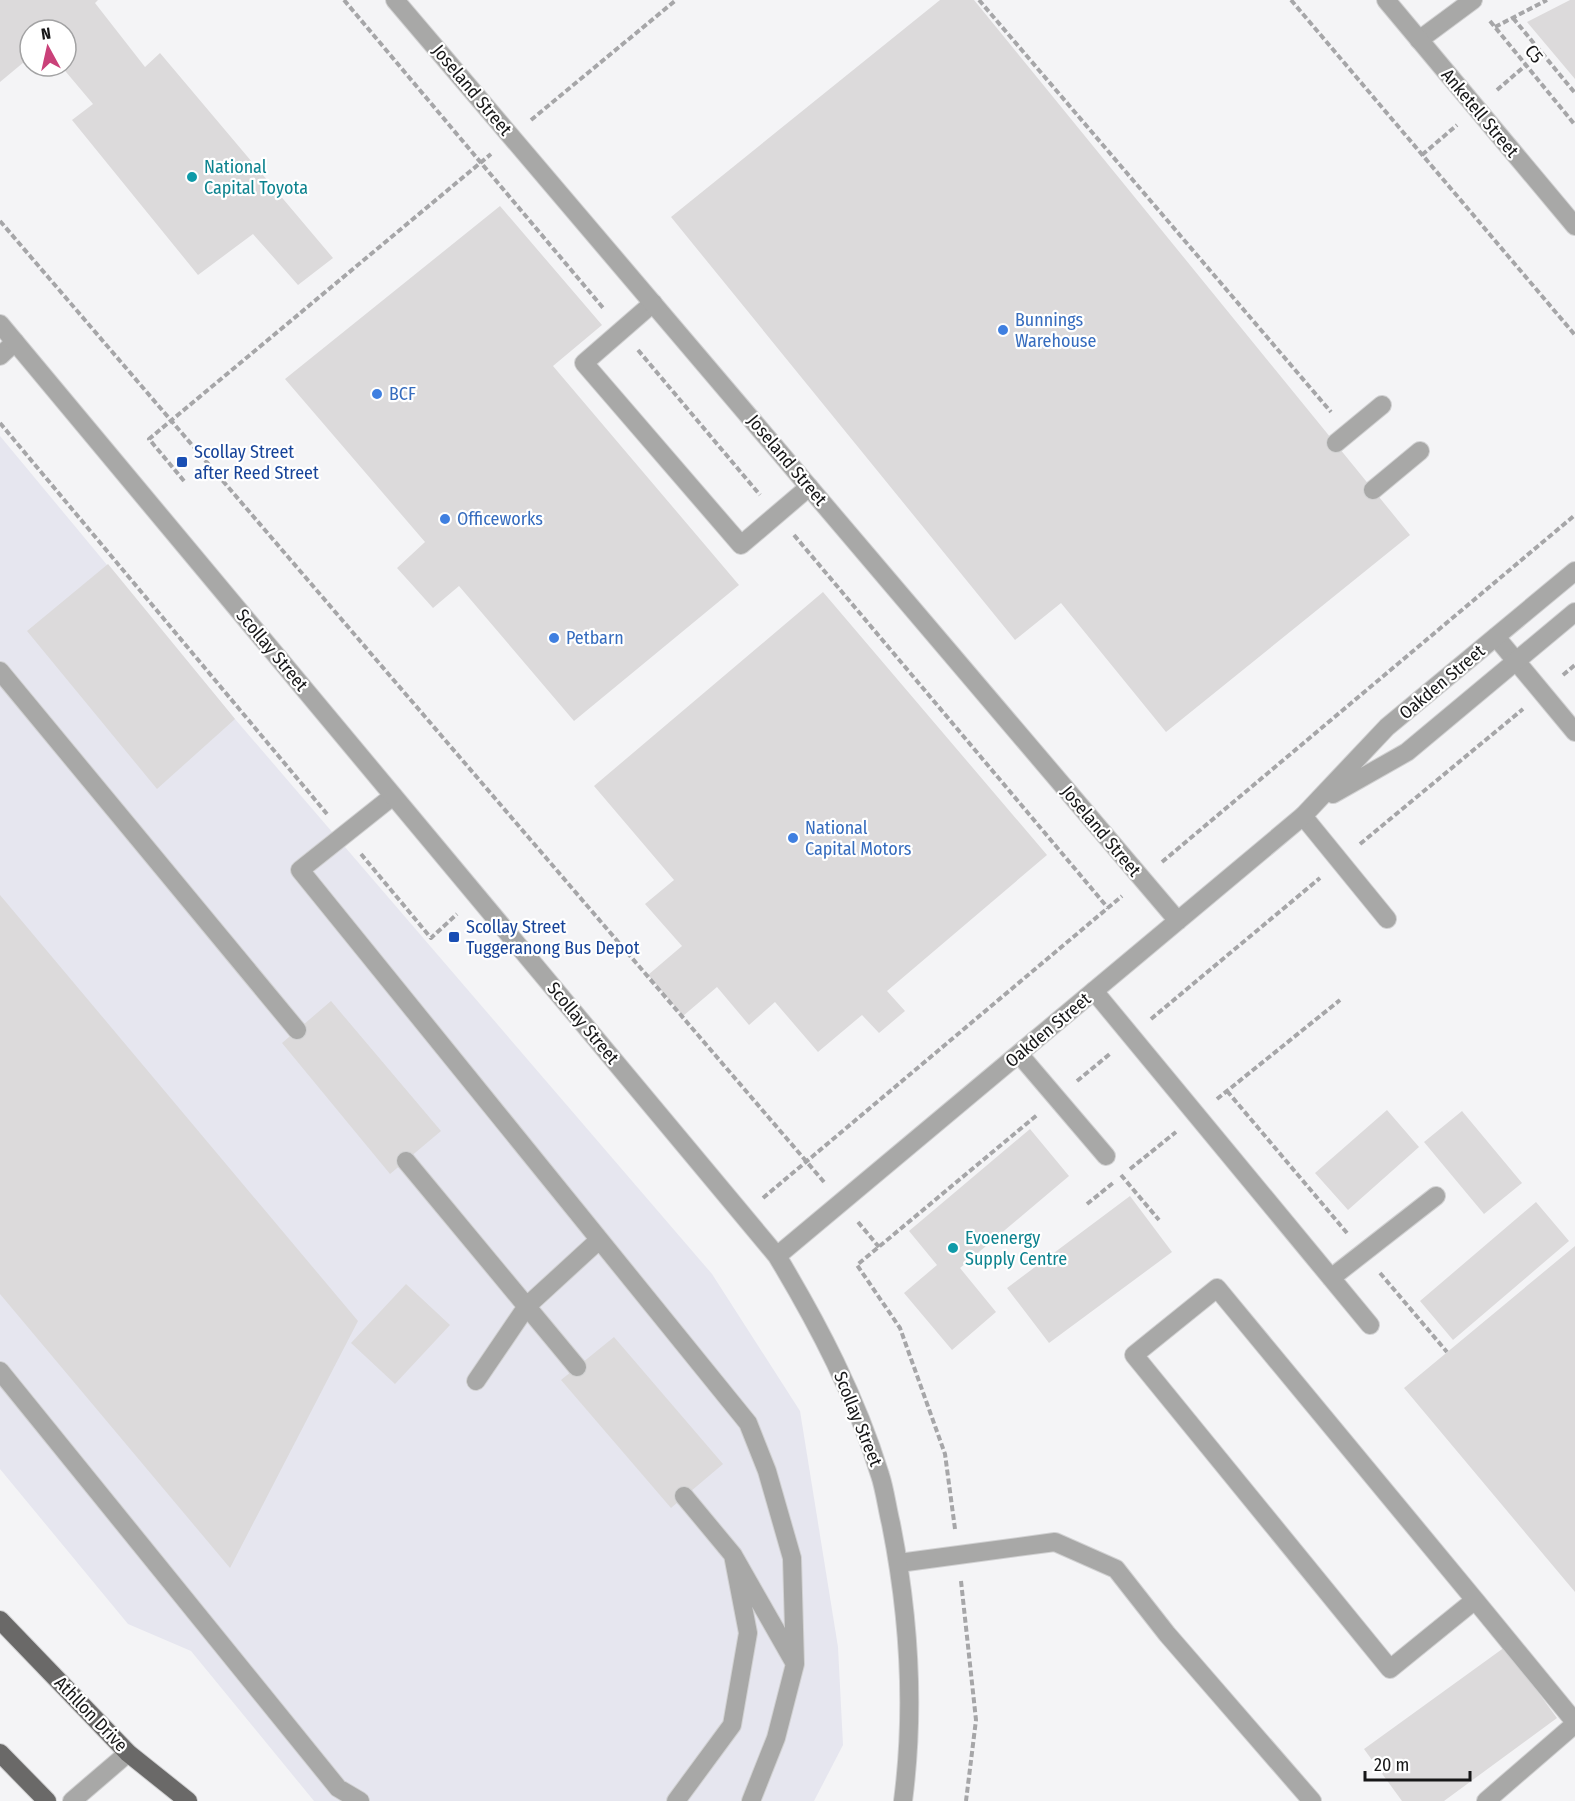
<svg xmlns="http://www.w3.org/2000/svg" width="1575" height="1801" viewBox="0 0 1575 1801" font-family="'Fira Sans Condensed',sans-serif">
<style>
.built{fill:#e6e6ef}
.building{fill:#dcdadb}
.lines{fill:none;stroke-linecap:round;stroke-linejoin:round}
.service-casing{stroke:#d1d1d2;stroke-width:20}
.minor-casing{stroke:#d1d1d2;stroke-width:20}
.tertiary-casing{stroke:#d1d1d2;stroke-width:20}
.primary-casing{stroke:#d1d1d2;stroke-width:20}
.path{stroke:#a6a6a8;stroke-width:4;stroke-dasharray:6 3;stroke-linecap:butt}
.service{stroke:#a8a8a7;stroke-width:18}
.minor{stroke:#a8a8a7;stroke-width:18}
.tertiary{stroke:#a8a8a7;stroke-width:18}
.primary{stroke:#6a6968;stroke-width:18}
.culture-dot{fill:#0f9aa8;stroke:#fff;stroke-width:2}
.shop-dot{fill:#3f7fe0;stroke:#fff;stroke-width:2}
.transit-dot{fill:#1a4fb4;stroke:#fff;stroke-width:2}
.labels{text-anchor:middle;stroke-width:4.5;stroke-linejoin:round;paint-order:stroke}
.street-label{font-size:18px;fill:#171718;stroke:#fff}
.culture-label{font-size:18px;fill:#0d838f;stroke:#fff;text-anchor:start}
.shop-label{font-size:18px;fill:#366cbe;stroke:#fff;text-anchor:start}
.transit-label{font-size:18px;fill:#164399;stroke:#fff;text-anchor:start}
</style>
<rect width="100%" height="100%" fill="#f4f4f6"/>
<path class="built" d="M0,436L235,719L712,1274L800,1411L838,1647L843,1745L814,1801H314L191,1651L128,1624L0,1469Z"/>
<path class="building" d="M0,0H98L95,3L145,67L160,53L333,258L298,285L253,234L198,275L72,120L93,104L61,66H66V30H30V57L0,82Z
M940,0H974L1410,535L1166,732L1061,603L1015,640L671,217Z
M1570,0H1575V79L1527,22Z
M500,206L602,325L553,366L739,585L574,721L459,586L433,608L397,568L425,542L285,379Z
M108,564L235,719L157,789L27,631Z
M823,592L1047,855L887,991L905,1011L879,1033L862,1015L818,1052L775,1002L749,1025L717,987L683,1016L648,975L682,946L645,904L674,880L594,786Z
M0,895L358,1321L230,1568L0,1294Z
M331,1001L441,1131L390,1174L282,1043Z
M1387,1110L1419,1147L1348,1210L1315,1173Z
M1462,1111L1522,1183L1484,1214L1424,1142Z
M1030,1129L1069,1176L960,1268L996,1312L952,1350L904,1293L937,1265L909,1231Z
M1130,1196L1172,1252L1049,1343L1007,1288Z
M1536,1202L1569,1241L1453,1340L1420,1301Z
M1575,1246V1592L1404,1388Z
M406,1284L450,1325L395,1384L351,1343Z
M614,1337L723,1464L671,1508L561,1380Z
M1505,1647L1557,1718L1444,1801H1402L1364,1749Z"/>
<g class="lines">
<defs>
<path id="service" d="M653,303L584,363L741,545L809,487
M0,356L15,342
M1336,443L1382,405
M1373,490L1420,451
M1496,637L1575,732
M0,671L297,1030
M393,796L300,870L748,1423L767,1471L792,1558L795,1664L776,1738L751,1801
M1303,816L1387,919
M1094,991L1370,1325
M1019,1054L1106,1156
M406,1161L577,1367
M1331,1278L1436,1196
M1217,1288L1475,1600L1390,1669L1134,1355Z
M0,1371L338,1788L360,1801
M476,1381L527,1306L599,1240
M684,1496L733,1555L794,1662
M899,1563L1055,1542L1116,1569L1167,1634L1312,1801
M1475,1600L1575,1722
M676,1801L732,1725L748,1633L733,1555
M1486,1801L1575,1724"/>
<path id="minor" d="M395,0L1178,921
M1419,40L1473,0
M0,324L777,1256C819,1326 856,1397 880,1475C885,1490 887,1508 891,1524C909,1615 915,1709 903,1801
M1333,794L1407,752L1575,612
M777,1256L1303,816L1387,727L1575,571
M72,1801L128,1753"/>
<path id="tertiary" d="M1386,0L1575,226"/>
<path id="primary" d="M0,1620L128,1753L188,1801
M0,1753L47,1801"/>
</defs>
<use href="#service" class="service-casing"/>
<use href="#minor" class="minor-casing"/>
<use href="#tertiary" class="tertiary-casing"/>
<use href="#primary" class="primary-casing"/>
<path class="path" d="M344,0L604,309
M979,0L1331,412
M1291,0L1575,335
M1513,18L1575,93
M1490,21L1575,125
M1495,27L1547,0
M1497,90L1526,65
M531,120L676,0
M1422,155L1457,125
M0,221L824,1182
M638,350L760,495
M0,423L327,814
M184,481L149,439L491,154
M794,535L1108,908
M1563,675L1575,665
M1360,844L1523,709
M361,854L431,938L457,914
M1162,862L1575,515
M1151,1019L1320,878
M1077,1081L1111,1053
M1227,1091L1347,1233
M1217,1099L1340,1000
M1130,1169L1176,1132
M1121,1175L1159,1220
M763,1198L1122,896
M1087,1204L1113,1183
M858,1222L879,1247
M1380,1273L1447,1352
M955,1529L945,1454L900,1328L857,1265L1037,1115
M961,1581L976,1720L966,1801"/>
<use href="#service" class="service"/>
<use href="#minor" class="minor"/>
<use href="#tertiary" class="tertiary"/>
<use href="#primary" class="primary"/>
</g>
<g class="culture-dot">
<circle cx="192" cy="177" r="6"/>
<circle cx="953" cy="1248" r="6"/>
</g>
<g class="shop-dot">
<circle cx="1003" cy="330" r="6"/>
<circle cx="377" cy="394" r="6"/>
<circle cx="445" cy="519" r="6"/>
<circle cx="554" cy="638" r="6"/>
<circle cx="793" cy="838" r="6"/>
</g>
<g class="transit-dot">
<rect x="176" y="456" width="12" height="12" rx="3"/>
<rect x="448" y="931" width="12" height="12" rx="3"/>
</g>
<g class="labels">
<g class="street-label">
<text transform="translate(1534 54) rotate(51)" y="6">C5</text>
<text transform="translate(472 90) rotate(50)" y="6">Joseland Street</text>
<text transform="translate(1480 113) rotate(50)" y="6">Anketell Street</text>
<text transform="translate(787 460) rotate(50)" y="6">Joseland Street</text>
<text transform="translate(272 650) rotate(50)" y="6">Scollay Street</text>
<text transform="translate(1442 682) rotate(-40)" y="6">Oakden Street</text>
<text transform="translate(1101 831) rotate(50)" y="6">Joseland Street</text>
<text transform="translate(583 1023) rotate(50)" y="6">Scollay Street</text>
<text transform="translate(1048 1030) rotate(-40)" y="6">Oakden Street</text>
<text transform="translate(858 1419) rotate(68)" y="6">Scollay Street</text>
<text transform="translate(91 1714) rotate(46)" y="6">Athllon Drive</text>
</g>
<g class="culture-label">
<text x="204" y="173">National<tspan x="204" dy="21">Capital Toyota</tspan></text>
<text x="965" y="1244">Evoenergy<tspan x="965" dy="21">Supply Centre</tspan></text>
</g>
<g class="shop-label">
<text x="1015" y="326">Bunnings<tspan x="1015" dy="21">Warehouse</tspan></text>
<text x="389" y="400">BCF</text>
<text x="457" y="525">Officeworks</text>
<text x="566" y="644">Petbarn</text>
<text x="805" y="834">National<tspan x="805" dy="21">Capital Motors</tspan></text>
</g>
<g class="transit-label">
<text x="194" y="458">Scollay Street<tspan x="194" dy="21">after Reed Street</tspan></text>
<text x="466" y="933">Scollay Street<tspan x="466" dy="21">Tuggeranong Bus Depot</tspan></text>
</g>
</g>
<g transform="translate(48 48) rotate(352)"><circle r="28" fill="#ffffff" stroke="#a2a2a3" stroke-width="1.5"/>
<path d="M0-4.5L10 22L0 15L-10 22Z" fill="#ca4179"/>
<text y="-9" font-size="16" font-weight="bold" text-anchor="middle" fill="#171718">N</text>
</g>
<path d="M1365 1771v9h105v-9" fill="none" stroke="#171718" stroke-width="3"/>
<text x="1374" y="1771" font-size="18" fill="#171718" stroke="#ffffff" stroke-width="4.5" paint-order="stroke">20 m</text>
</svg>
